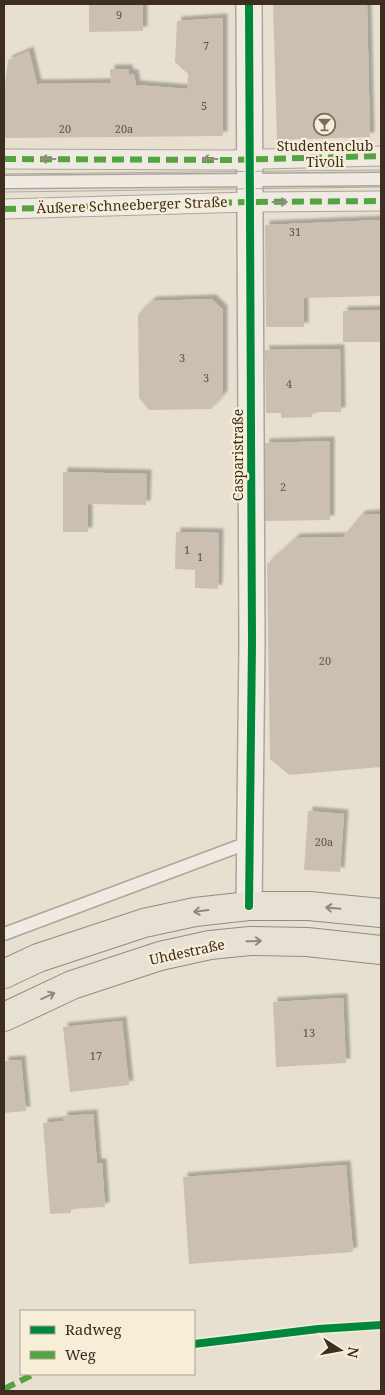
<svg xmlns="http://www.w3.org/2000/svg" width="385" height="1395" viewBox="0 0 385 1395" font-family="'Noto Serif',serif">
<style>
.building{fill:#cbbfb2;filter:url(#shadow)}
.lines{fill:none;stroke-linecap:round;stroke-linejoin:round}
.service-casing{stroke:#ada599;stroke-width:15}
.pedestrian-casing{stroke:#ada599;stroke-width:21}
.minor-casing{stroke:#ada599;stroke-width:28}
.primary-casing{stroke:#928b80;stroke-width:30}
.service{stroke:#efebe3;stroke-width:12}
.pedestrian{stroke:#efebe3;stroke-width:19}
.minor{stroke:#efebe3;stroke-width:25}
.primary{stroke:#e6e1d4;stroke-width:28}
.tram{stroke:#afaaa2;stroke-width:1}
.quiet{stroke:#54a441;stroke-width:6;stroke-dasharray:12 6;stroke-linecap:butt}
.cycleway-casing{stroke:#f7eed8;stroke-width:11}
.cycleway{stroke:#00873e;stroke-width:8}
.oneway{stroke:#968c82}
.oneway2{stroke:#92887a}
.labels{text-anchor:middle;stroke-width:4.5;stroke-linejoin:round;paint-order:stroke}
.number-label{font-size:11px;fill:#605244}
.poi-label{font-size:14px;fill:#3d2e20;stroke:#f7eed8}
.street-label{font-size:14px;fill:#3d2e20;stroke:#f7eed8}
</style>
<defs>
<filter id="shadow"><feDropShadow dx="4.5" dy="-4.5" stdDeviation="1" flood-color="#0004"/></filter>
</defs>
<rect width="100%" height="100%" fill="#e7e0d1"/>
<path class="building" d="M89,4H143V31L89,32Z
M273,4H367L370,137L277,140Z
M223,18V136L4,138V93L8,60L29,51L37,84L111,83L110,69H128L129,74H134L136,85L187,89L188,74L175,62L177,21Z
M381,220V296L304,298V327H266L265,225Z
M212,299L223,310V395L211,409L149,410L139,398L138,314L152,301Z
M381,310V342H343V311Z
M340,349L341,412H312V417L281,418V413H266L265,350Z
M330,441V520L265,521V443Z
M63,472L147,474L146,505L88,504V532H63Z
M381,514V767L289,775L270,759L267,564L296,538L343,537L361,515Z
M176,532L219,533L218,589L195,588V570L175,569Z
M308,811L344,814L340,872L304,870Z
M343,998L346,1063L276,1067L273,1002Z
M122,1021L129,1085L70,1092L63,1027Z
M21,1060L26,1111L4,1113V1061Z
M93,1114L97,1163H102L105,1207L71,1209V1213L50,1214L43,1123L63,1121V1116Z
M346,1165L353,1252L189,1264L183,1177Z"/>
<g class="lines">
<defs>
<path id="service" d="M4,182L381,179
M4,934L250,842"/>
<path id="pedestrian" d="M4,159L228,160L381,156
M4,209L249,202L381,201"/>
<path id="minor" d="M249,4L252,642L249,906"/>
<path id="primary" d="M4,974L38,958L144,923L195,912L249,906H309L381,913
M4,1017L72,985L160,956L210,945L250,941L307,942L381,950"/>
</defs>
<use href="#service" class="service-casing"/>
<use href="#pedestrian" class="pedestrian-casing"/>
<use href="#minor" class="minor-casing"/>
<use href="#primary" class="primary-casing"/>
<use href="#service" class="service"/>
<use href="#pedestrian" class="pedestrian"/>
<use href="#minor" class="minor"/>
<use href="#primary" class="primary"/>
<path class="tram" d="M4,174L381,170
M4,192L381,187"/>
<path class="quiet" d="M4,159L228,160L381,156
M4,209L249,202L381,201
M4,1389L34,1374"/>
<defs>
<path id="cycleway" d="M249,4L252,642L249,906
M194,1344L318,1329L381,1325"/>
</defs>
<use href="#cycleway" class="cycleway-casing"/>
<use href="#cycleway" class="cycleway"/>
</g>
<defs><path id="oneway-shaft" d="M-6 0H5M1.5-3L5.5 0L1.5 3" fill="none" stroke-width="1.6" stroke-linecap="round" stroke-linejoin="round" transform="scale(1.25)"/></defs>
<g class="oneway">
<use href="#oneway-shaft" transform="translate(48 159) rotate(-180)"/>
<use href="#oneway-shaft" transform="translate(210 159) rotate(-180)"/>
<use href="#oneway-shaft" transform="translate(280 202)"/>
</g>
<g class="oneway2">
<use href="#oneway-shaft" transform="translate(333 908) rotate(-175)"/>
<use href="#oneway-shaft" transform="translate(201 911) rotate(173)"/>
<use href="#oneway-shaft" transform="translate(254 941) rotate(-1)"/>
<use href="#oneway-shaft" transform="translate(48 996) rotate(-25)"/>
</g>
<defs>
<symbol id="bar-ring" viewBox="-11 -11 22 22"><circle r="9.5" fill="#f7eed8" stroke="#786c5e" stroke-width="1.5"/><path d="M-6-5H6L.8 .8V4.5H3.5V6h-7V4.5H-.8V.8Z" fill="#786c5e"/></symbol>
</defs>
<g fill-rule="evenodd">
<use href="#bar-ring" x="312" y="112" width="25" height="25"/>
</g>
<g class="labels">
<g class="number-label">
<text x="119" y="19">9</text>
<text x="206" y="50">7</text>
<text x="204" y="110">5</text>
<text x="65" y="133">20</text>
<text x="124" y="133">20a</text>
<text x="295" y="236">31</text>
<text x="182" y="362">3</text>
<text x="206" y="382">3</text>
<text x="289" y="388">4</text>
<text x="283" y="491">2</text>
<text x="187" y="554">1</text>
<text x="200" y="561">1</text>
<text x="325" y="665">20</text>
<text x="324" y="846">20a</text>
<text x="309" y="1037">13</text>
<text x="96" y="1060">17</text>
</g>
<g class="poi-label">
<text x="325" y="151">Studentenclub<tspan x="325" dy="16">Tivoli</tspan></text>
</g>
<g class="street-label">
<text transform="translate(132 205) rotate(-2)" y="5">Äußere Schneeberger Straße</text>
<text transform="translate(238 455) rotate(-90)" y="5">Casparistraße</text>
<text transform="translate(187 952) rotate(-12)" y="5">Uhdestraße</text>
</g>
</g>
<rect width="385" height="1395" fill="none" stroke="#3d2e20" stroke-width="10"/>
<rect x="20" y="1310" width="175" height="65" fill="#f7eed8" stroke="#ada18e"/>
<rect x="30" y="1326" width="25" height="8" fill="#00873e" stroke="#ada18e"/>
<text x="65" y="1335" font-size="15" fill="#3d2e20">Radweg</text>
<rect x="30" y="1351" width="25" height="8" fill="#54a441" stroke="#ada18e"/>
<text x="65" y="1360" font-size="15" fill="#3d2e20">Weg</text>
<g transform="translate(340 1350) rotate(101)" stroke="#f7eed8" stroke-width="4" paint-order="stroke">
<path d="M0-4L9 19L0 12L-9 19Z" fill="#3d2e20"/>
<text y="-8" font-size="14" font-weight="bold" text-anchor="middle" fill="#3d2e20">N</text>
</g>
</svg>
